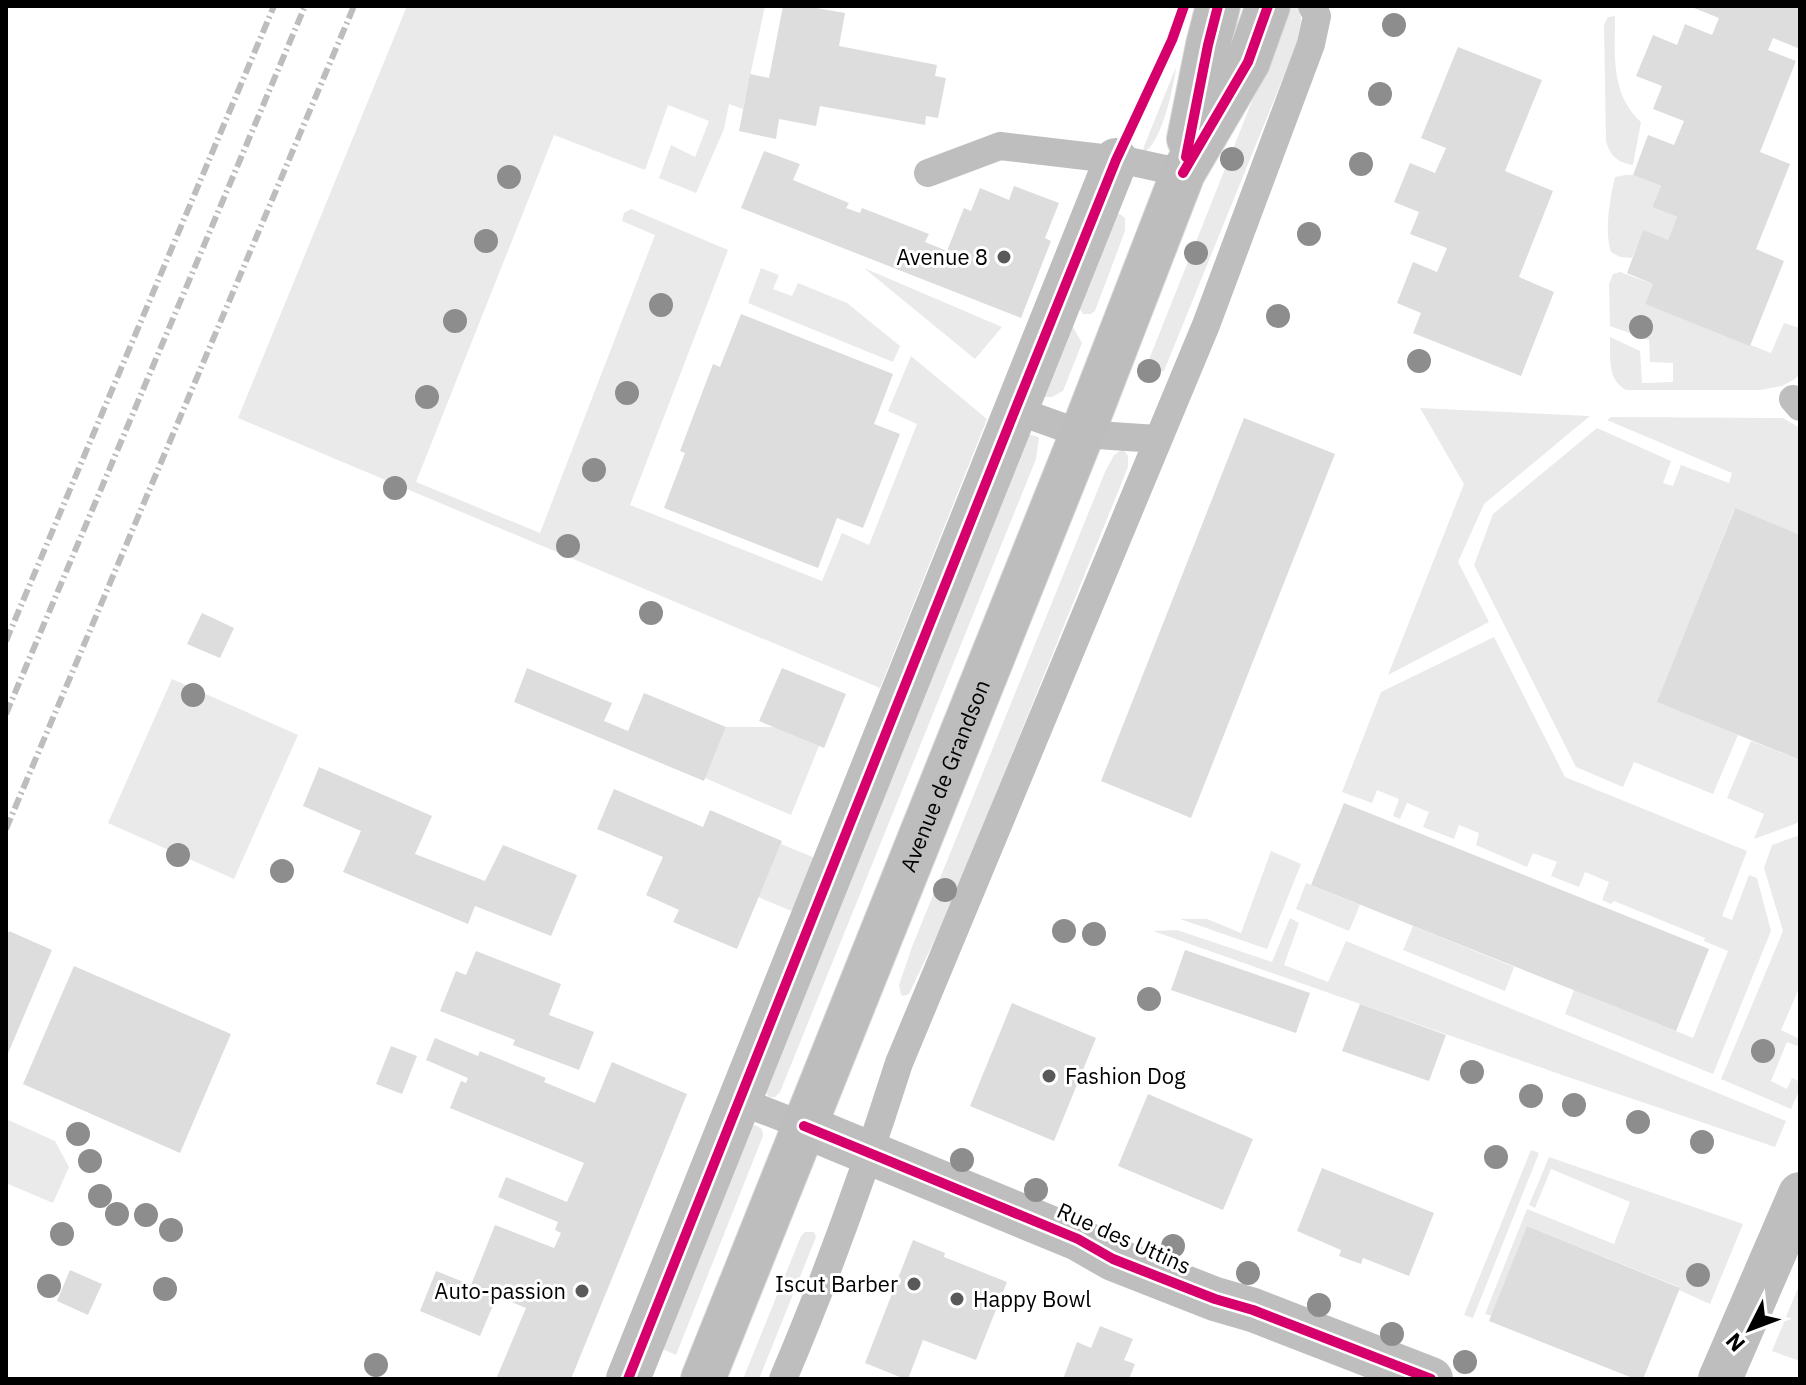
<svg xmlns="http://www.w3.org/2000/svg" width="1806" height="1385" viewBox="0 0 1806 1385" font-family="'IBM Plex Sans',sans-serif">
<style>
.green{fill:#eaeaea}
.building{fill:#ddd}
.lines{fill:none;stroke-linecap:round;stroke-linejoin:round}
.primary-casing{stroke:#dbdbdb;stroke-width:46}
.lane{stroke:#bebebe;stroke-width:28}
.street{stroke:#bebebe;stroke-width:44}
.primary{stroke:#bdbdbd;stroke-width:44}
.rail{stroke:#bdbdbd;stroke-width:6;stroke-dasharray:12 4 2 4;stroke-linecap:butt}
.cycleway-casing{stroke:#fff;stroke-width:15}
.cycleway{stroke:#d6006c;stroke-width:10}
.tree{fill:#8d8d8d}
.poi-dot{fill:#595959;stroke:#fff;stroke-width:3}
.labels{text-anchor:middle;stroke-width:6;stroke-linejoin:round;paint-order:stroke}
.poi-label{font-size:22px;fill:#000;stroke:#fff;text-anchor:end}
.street-label{font-size:22px;fill:#000;stroke:#fff}
</style>
<rect width="100%" height="100%" fill="#fff"/>
<path class="green" d="M407,6H765L743,109L729,104L724,129L696,193L659,178L671,145L695,157L709,121L668,105L645,170L554,135L416,482L540,533L655,235L622,221L624,213L631,209L728,250L630,505L822,581L842,533L869,545L917,424L888,411L911,356L987,419L880,688L238,418Z
M1290,6H1297C1304,16 1300,29 1298,41L1164,371L1142,377Z
M1615,16C1615,53 1610,94 1641,122L1633,165C1617,162 1610,156 1606,141L1604,25L1608,17Z
M1176,67C1174,86 1162,140 1146,151L1143,149Z
M1626,175H1633L1661,186L1652,207L1677,217L1668,240L1643,231L1632,258L1620,257L1611,252C1604,232 1610,198 1615,177Z
M1117,214H1120L1125,218V231L1095,311L1091,314H1083L1079,308Z
M761,268L779,275L773,289L792,296L798,283L847,303L900,346L893,362L748,303Z
M864,268L1002,327L975,359Z
M1620,272L1653,284L1645,304L1771,353L1784,323L1800,328V373L1795,379L1782,386L1760,390H1626C1606,379 1611,357 1610,337L1640,351L1642,383L1673,382V363L1650,362L1649,340L1610,326L1609,284L1613,274Z
M1072,325L1082,343L1063,391L1052,397H1043Z
M1420,408L1590,416L1484,504L1458,562L1489,622L1388,675L1464,484Z
M1611,417L1783,418L1800,428V535L1734,509L1658,702L1738,735L1713,794L1634,762L1623,787L1576,767L1474,565L1493,514L1597,428L1671,461L1663,483L1673,486L1681,465L1729,483L1732,473L1607,420Z
M1027,434L1039,437L1036,459L780,1092L775,1097H769L765,1091Z
M1123,449L1128,456V467L949,910L909,994L904,996L901,995L899,985L912,947L1105,472L1114,455Z
M1494,637L1565,777L1747,851L1722,916L1732,920L1749,875L1757,878L1771,931L1713,1074L1565,1014L1574,990L1693,1038L1728,951L1704,941L1705,938L1614,901L1611,904L1602,900L1609,882L1585,872L1579,887L1551,876L1557,862L1533,853L1527,867L1476,845L1479,833L1459,825L1454,839L1423,827L1429,812L1407,803L1400,819L1393,816L1399,799L1377,790L1372,803L1342,792L1381,692Z
M172,679L298,735L234,879L108,823Z
M726,727H775L819,746L791,815L705,778Z
M1751,741L1800,760V822L1754,839L1764,814L1727,798Z
M1800,835V986L1781,1030L1800,1039V1047L1787,1042L1771,1081L1787,1089L1792,1078L1800,1082V1089L1791,1109L1721,1079L1783,931L1764,868L1772,845Z
M781,844L815,858L794,912L758,897Z
M1271,851L1301,864L1267,949L1180,919H1207L1241,933Z
M1306,883L1360,905L1349,931L1296,909Z
M1290,918L1299,923L1284,965L1328,982L1346,941L1786,1121L1775,1147L1562,1075L1153,931L1177,930L1272,962Z
M1413,926L1514,967L1505,991L1403,950Z
M6,1119L55,1141L69,1167L53,1203L6,1183Z
M755,1125L762,1129L763,1136L676,1355L660,1348L753,1126Z
M1531,1150L1539,1153L1473,1318L1464,1315Z
M1549,1157L1743,1224L1710,1304L1679,1290V1287L1527,1226L1492,1316L1485,1314L1527,1209L1614,1244L1630,1202L1551,1169L1535,1208L1529,1205Z
M805,1232H814L816,1237L759,1379H743L801,1236Z
M1800,1283V1361L1772,1351Z"/>
<path class="building" d="M783,6H805L845,13L839,46L937,65L935,76L946,78L938,118L926,116L925,125L820,106L816,126L779,119L776,139L739,131L750,74L769,78Z
M1689,6H1800V49L1773,38L1768,50L1796,61L1760,152L1790,164L1756,249L1784,261L1750,346L1645,304L1653,284L1627,273L1643,230L1668,240L1677,217L1652,207L1661,186L1633,175L1648,135L1674,145L1684,121L1653,109L1662,86L1636,76L1653,35L1677,45L1685,24L1712,35L1719,18Z
M1458,47L1542,80L1505,171L1553,191L1519,277L1554,292L1521,376L1413,333L1421,313L1397,303L1413,262L1437,272L1447,248L1410,234L1419,212L1394,202L1410,163L1435,173L1446,148L1421,138Z
M764,151L800,164L793,180L849,203L846,208L860,213L862,208L929,234L925,242L947,251L964,208L971,211L980,188L1009,200L1014,186L1059,203L1045,238L1051,241L1021,318L741,208Z
M741,314L893,374L874,424L900,434L863,528L837,518L818,568L664,508L685,453L680,451L713,364L720,367Z
M1244,418L1335,454L1191,818L1101,781Z
M1735,508L1800,535V760L1657,702Z
M202,613L234,628L220,658L187,644Z
M527,668L612,703L604,721L628,731L644,693L726,727L704,781L514,702Z
M782,668L846,694L824,748L759,721Z
M319,767L432,816L415,854L485,881L503,845L577,875L551,936L475,906L468,924L343,872L361,831L303,806Z
M614,789L703,827L710,810L782,841L737,949L673,922L679,910L646,895L663,857L597,829Z
M1344,803L1709,949L1676,1031L1311,885Z
M9,931L52,950L6,1058V938Z
M1185,950L1310,993L1296,1033L1171,990Z
M476,951L561,984L549,1015L594,1032L579,1070L513,1045L515,1040L440,1011L456,971L466,975Z
M74,966L231,1034L180,1153L23,1084Z
M1012,1003L1096,1038L1054,1141L970,1106Z
M1360,1004L1446,1035L1429,1081L1342,1051Z
M435,1038L478,1056L480,1051L546,1078L544,1082L595,1103L612,1062L687,1094L571,1379H502L497,1377L526,1308L497,1296L480,1336L420,1311L436,1271L471,1285L495,1225L554,1248L561,1233L555,1230L558,1222L498,1197L506,1177L567,1202L584,1163L450,1108L461,1081L466,1083L468,1078L426,1060Z
M391,1046L417,1056L402,1094L376,1084Z
M1148,1094L1253,1139L1223,1210L1118,1166Z
M1322,1168L1434,1213L1409,1276L1363,1258L1361,1264L1339,1256L1341,1250L1297,1231Z
M1527,1226L1680,1288L1643,1379H1635L1489,1321Z
M913,1240L945,1253L944,1257L1007,1282L976,1360L923,1340L908,1379H905L865,1363Z
M70,1270L102,1284L88,1315L57,1301Z
M1100,1326L1133,1339L1124,1360L1135,1364L1129,1379H1063L1077,1342L1091,1348Z"/>
<g class="lines">
<defs>
<g id="primary">
<path d="M1189,139L1208,45L1218,6"/>
<path id="s1" d="M703,1379L1082,434L1183,173L1248,62L1268,6"/>
</g>
</defs>
<use href="#primary" class="primary-casing"/>
<path class="lane" d="M928,173L1000,146L1128,161L1183,173
M1793,399L1800,407
M1013,415H1029L1082,434L1157,439
M740,1101L804,1126
M783,1379C827,1276 865,1170 899,1063L1206,325L1311,44L1317,16L1312,6"/>
<path class="street" d="M804,1126L1078,1239L1113,1259L1215,1299L1253,1310L1431,1379
M628,1379L1116,160
M1720,1379L1800,1194"/>
<use href="#primary" class="primary"/>
<path class="rail" d="M6,641L274,6
M6,714L305,6
M6,829L354,6"/>
<defs>
<path id="cycleway" d="M1186,157L1208,45L1218,6
M1183,173L1248,62L1268,6
M804,1126L1078,1239L1113,1259L1215,1299L1253,1310L1431,1379
M628,1379L1013,415L1116,160L1172,40L1184,6"/>
</defs>
<use href="#cycleway" class="cycleway-casing"/>
<use href="#cycleway" class="cycleway"/>
</g>
<g class="tree">
<circle cx="1394" cy="25" r="12"/>
<circle cx="1380" cy="94" r="12"/>
<circle cx="1232" cy="159" r="12"/>
<circle cx="1361" cy="164" r="12"/>
<circle cx="509" cy="177" r="12"/>
<circle cx="1309" cy="234" r="12"/>
<circle cx="486" cy="241" r="12"/>
<circle cx="1196" cy="253" r="12"/>
<circle cx="661" cy="305" r="12"/>
<circle cx="1278" cy="316" r="12"/>
<circle cx="455" cy="321" r="12"/>
<circle cx="1641" cy="327" r="12"/>
<circle cx="1419" cy="361" r="12"/>
<circle cx="1149" cy="371" r="12"/>
<circle cx="627" cy="393" r="12"/>
<circle cx="427" cy="397" r="12"/>
<circle cx="594" cy="470" r="12"/>
<circle cx="395" cy="488" r="12"/>
<circle cx="568" cy="546" r="12"/>
<circle cx="651" cy="613" r="12"/>
<circle cx="193" cy="695" r="12"/>
<circle cx="178" cy="855" r="12"/>
<circle cx="282" cy="871" r="12"/>
<circle cx="945" cy="890" r="12"/>
<circle cx="1064" cy="931" r="12"/>
<circle cx="1094" cy="934" r="12"/>
<circle cx="1149" cy="999" r="12"/>
<circle cx="1763" cy="1051" r="12"/>
<circle cx="1472" cy="1072" r="12"/>
<circle cx="1531" cy="1096" r="12"/>
<circle cx="1574" cy="1105" r="12"/>
<circle cx="1638" cy="1122" r="12"/>
<circle cx="78" cy="1134" r="12"/>
<circle cx="1702" cy="1142" r="12"/>
<circle cx="1496" cy="1157" r="12"/>
<circle cx="962" cy="1160" r="12"/>
<circle cx="90" cy="1161" r="12"/>
<circle cx="1036" cy="1190" r="12"/>
<circle cx="100" cy="1196" r="12"/>
<circle cx="117" cy="1214" r="12"/>
<circle cx="146" cy="1215" r="12"/>
<circle cx="171" cy="1230" r="12"/>
<circle cx="62" cy="1234" r="12"/>
<circle cx="1173" cy="1246" r="12"/>
<circle cx="1248" cy="1273" r="12"/>
<circle cx="1698" cy="1275" r="12"/>
<circle cx="49" cy="1286" r="12"/>
<circle cx="165" cy="1289" r="12"/>
<circle cx="1319" cy="1305" r="12"/>
<circle cx="1392" cy="1334" r="12"/>
<circle cx="1465" cy="1362" r="12"/>
<circle cx="376" cy="1365" r="12"/>
</g>
<g class="poi-dot">
<circle cx="1004" cy="257" r="8"/>
<circle cx="1049" cy="1076" r="8"/>
<circle cx="914" cy="1284" r="8"/>
<circle cx="582" cy="1291" r="8"/>
<circle cx="957" cy="1299" r="8"/>
</g>
<g class="labels">
<g class="poi-label">
<text x="988" y="265">Avenue 8</text>
<text x="1065" y="1084" text-anchor="start">Fashion Dog</text>
<text x="898" y="1292">Iscut Barber</text>
<text x="566" y="1299">Auto-passion</text>
<text x="973" y="1307" text-anchor="start">Happy Bowl</text>
</g>
<g class="street-label">
<text dy="8" stroke="none"><textPath href="#s1" startOffset="650">Avenue de Grandson</textPath></text>
<text transform="translate(1124 1238) rotate(24)" y="8">Rue des Uttins</text>
</g>
</g>
<rect width="1806" height="1385" fill="none" stroke="#000000" stroke-width="16"/>
<g transform="translate(1750 1329) rotate(228)" stroke="#ffffff" stroke-width="6" paint-order="stroke">
<path d="M0-6L14 30L0 20L-14 30Z" fill="#000000"/>
<text y="-12" font-size="22" font-weight="bold" text-anchor="middle" fill="#000000">N</text>
</g>
</svg>
